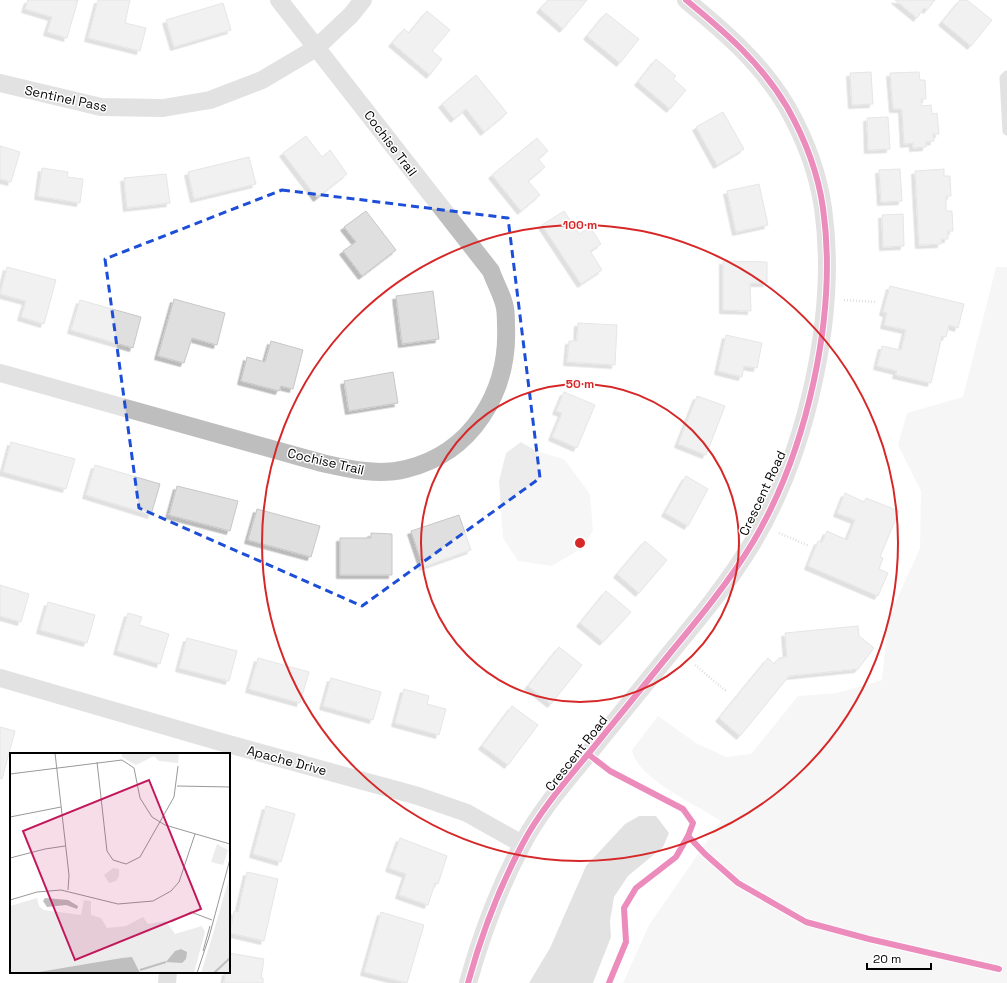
<svg xmlns="http://www.w3.org/2000/svg" width="1007" height="983" viewBox="0 0 1007 983" font-family="'Space Grotesk',sans-serif">
<style>
.green{fill:#ececec}
.water{fill:#bfbfbf}
.building{fill:#dfdfdf;stroke:#c7c7c7;filter:url(#shadow)}
.lines{fill:none;stroke-linecap:round;stroke-linejoin:round}
.path{stroke:#b9b9b9;stroke-width:2.5;stroke-dasharray:1 2;stroke-linecap:butt}
.service{stroke:#bebebe;stroke-width:9}
.minor{stroke:#bebebe;stroke-width:18}
.cycleway-casing{stroke:#fff;stroke-width:8}
.cycleway{stroke:#d6006c;stroke-width:6}
.marked{fill:none;stroke:#1d4ed8;stroke-width:3;stroke-dasharray:8 5;stroke-linejoin:round}
.ring{fill:none;stroke:#d62828;stroke-width:2}
.labels{text-anchor:middle;stroke-width:3;stroke-linejoin:round;paint-order:stroke}
.street-label{font-size:13px;fill:#000;stroke:#fff}
.inset-river{fill:none;stroke:#bfbfbf;stroke-width:2}
.inset-road{fill:none;stroke:#999;stroke-width:1}
.view{fill:#c2185b;fill-opacity:0.15;stroke:#c2185b;stroke-width:2}
.inset-edge{fill:none;stroke:#000;stroke-width:2}
.centre{fill:#d62828;stroke:#fff;stroke-width:2}
.ring-label{font-size:12px;text-anchor:middle;font-weight:bold;fill:#d62828;stroke:#fff;stroke-width:3;stroke-linejoin:round;paint-order:stroke}
</style>
<defs>
<filter id="shadow"><feDropShadow dx="-3.5" dy="3.5" stdDeviation="0" flood-color="#0004"/></filter>
</defs>
<rect width="100%" height="100%" fill="#fff"/>
<path class="green" d="M996,267H1007V983H623L649,925L721,821C697,805 637,779 632,750L658,716L696,743L726,757L751,754L798,696L837,693L882,680L888,619L920,548L921,491L898,445L907,413L963,397Z
M521,442L536,451L564,459L590,494L593,530L584,547L552,566L518,561L503,538L499,481L506,453Z"/>
<path class="water" d="M639,816H656L669,833L663,847L628,876L614,897L610,921L611,937L593,983H529L550,948L586,866L625,824Z"/>
<path class="building" d="M28,0H78L67,38L47,32L52,17L25,9Z
M98,0H130L125,23L146,28L140,51L88,38Z
M548,0H587L563,29L540,9Z
M895,0H935L927,10L924,8L917,18Z
M960,0H967L992,20L971,46L942,22Z
M223,3L231,30L174,47L166,20Z
M427,11L450,30L432,51L442,59L430,75L392,43L404,29L409,33Z
M606,13L639,39L620,63L587,36Z
M656,59L676,76L673,79L686,90L670,109L638,82Z
M871,72L873,104L852,105L850,73Z
M919,72L920,80H925L926,99H921L922,106L931,105L932,114L937,113L939,134H933L934,141L926,142V147L913,148V143L904,144L902,109H893L890,73Z
M476,75L507,113L484,132L466,109L454,119L442,104Z
M723,112L744,149L717,165L696,127Z
M888,117L890,149L868,150L867,118Z
M306,136L322,157L330,150L347,174L317,198L283,153Z
M537,138L548,151L538,159L545,167L528,181L540,195L521,211L492,175Z
M0,146L20,152L11,182L0,179Z
M249,157L256,184L194,199L188,172Z
M42,168L68,172L67,177L83,179L80,203L38,196Z
M900,169L902,201L881,202L879,170Z
M944,169V176H950L951,196H946V211H952L953,231H948V239H941V244L919,245L915,171Z
M166,174L170,203L127,208L124,178Z
M759,184L768,225L736,232L727,191Z
M366,211L396,250L362,276L343,251L356,242L344,227Z
M564,211L579,234L590,227L601,244L590,251L602,270L581,284L542,225Z
M903,214L904,246L883,247L882,215Z
M723,261L767,262V283H750L751,311L723,310Z
M7,267L56,280L44,324L21,317L26,301L0,294Z
M890,286L964,304L958,328L949,325L946,337L942,336L931,383L896,375L897,371L877,366L882,346L901,350L906,330L884,325L887,313L883,312Z
M433,291L439,339L402,344L396,296Z
M174,299L225,313L217,345L192,338L184,363L158,356Z
M80,300L141,317L133,348L71,330Z
M578,323L617,325L615,365L567,362L569,341H577Z
M726,335L762,343L757,368L744,366L742,377L718,371Z
M271,341L303,350L293,389L281,386L279,391L241,381L247,357L265,362Z
M393,372L398,403L349,411L344,381Z
M564,392L595,405L577,448L552,437L562,413L556,411Z
M697,396L725,406L706,455L678,444Z
M11,442L75,459L66,489L3,472Z
M95,465L160,484L151,515L86,495Z
M686,476L708,489L688,526L665,513Z
M177,486L238,501L230,531L169,515Z
M845,493L864,502L866,498L899,511L880,557L883,558L879,569L888,573L878,596L808,566L818,541L822,542L827,531L847,540L855,520L837,513Z
M257,509L320,526L311,557L248,540Z
M459,515L471,550L423,567L411,531Z
M371,533L392,534V575H340V538H371Z
M645,541L667,560L639,593L617,574Z
M0,585L29,594L21,622L0,616Z
M606,591L631,612L603,642L580,623Z
M48,602L95,615L87,643L40,630Z
M128,613L142,617L139,625L169,634L160,664L117,651Z
M858,626L859,636L874,648L858,669L789,676L740,736L719,718L768,658L774,664L779,658L787,657L785,633Z
M187,638L237,651L229,681L179,668Z
M559,647L582,665L551,704L528,686Z
M258,658L309,672L300,703L249,689Z
M331,678L381,692L373,720L323,706Z
M404,689L429,696L427,704L446,709L439,735L395,723Z
M512,706L538,725L508,765L482,746Z
M0,727L15,731L2,779L0,778Z
M266,806L295,814L281,862L253,854Z
M400,838L447,856L438,884L435,883L428,905L399,895L406,874L389,868Z
M247,872L278,879L264,941L230,933L234,911L238,912Z
M381,912L424,925L407,983L364,972Z
M229,953L264,959L261,978H263V983H224L226,972H229Z"/>
<g class="lines">
<path class="path" d="M844,300L877,302
M779,533L809,546
M695,665L726,691"/>
<path class="service" d="M1007,75L1004,78L1007,131"/>
<path class="minor" d="M0,83L101,107L163,108L210,100L262,80L316,48L351,15L363,0
M0,373L322,463C349,469 378,476 406,469C472,453 509,392 506,326C506,320 506,314 505,308C503,296 495,283 491,271L279,0
M0,678L221,742L418,796L467,813L522,844
M167,983L168,972
M468,983C481,936 499,888 522,845C539,812 565,782 589,753C616,720 643,686 671,652C700,617 729,582 753,542C807,451 838,314 823,208C818,173 804,137 787,107C761,63 725,32 686,0"/>
<defs>
<path id="cycleway" d="M588,754L610,771L683,809L693,823L688,836L676,857L636,888L624,908L626,942L609,983
M688,836L705,854L738,883L806,922L869,939L999,969
M468,983C481,936 499,888 522,845C539,812 565,782 589,753C616,720 643,686 671,652C700,617 729,582 753,542C807,451 838,314 823,208C818,173 804,137 787,107C761,63 725,32 686,0"/>
</defs>
<use href="#cycleway" class="cycleway-casing"/>
<use href="#cycleway" class="cycleway"/>
</g>
<path d="M0 0H1007V983H0ZM282,190L508,218L540,478L362,606L139,508L105,259Z" fill="#fff" fill-opacity=".55" fill-rule="evenodd"/>
<path class="marked" d="M282,190L508,218L540,478L362,606L139,508L105,259Z"/>
<g class="ring">
<circle cx="580" cy="543" r="159"/>
<circle cx="580" cy="543" r="318"/>
</g>
<g class="labels">
<g class="street-label">
<text transform="translate(66 98) rotate(12)" y="5">Sentinel Pass</text>
<text transform="translate(391 143) rotate(53)" y="5">Cochise Trail</text>
<text transform="translate(326 461) rotate(13)" y="5">Cochise Trail</text>
<text transform="translate(762 493) rotate(-65)" y="5">Crescent Road</text>
<text transform="translate(576 753) rotate(-52)" y="5">Crescent Road</text>
<text transform="translate(287 760) rotate(15)" y="5">Apache Drive</text>
</g>
</g>
<g transform="translate(10 753)">
<rect width="220" height="220" fill="#fff"/>
<path d="M112,0H169L168,10L149,8L144,3L126,12L112,4ZM207,91L218,97L213,112L201,109ZM103,115L109,116V123L106,128L99,130L94,122ZM220,122V220H191L203,181ZM27,145L29,153L34,157L71,162L74,147L81,148V162L91,165L97,175L116,173L133,164L138,171L156,168L165,181L192,173L195,179L184,220H0V153Z" fill="#ececec"/>
<path d="M35,145L58,147L68,153L67,156L56,152L37,154L33,148ZM171,196L177,199L176,206L172,210L156,209L165,198ZM122,204L130,220H23L112,205Z" fill="#bfbfbf"/>
<path class="inset-river" d="M130,217L156,209M204,220L220,205"/>
<path class="inset-road" d="M45,0L59,122L58,137M87,9L97,98L103,107L116,111L130,104L164,44L168,13M0,21L112,7L124,15L130,45L142,64L155,72L220,91M167,33L220,34M0,64L51,54M0,105L35,96L55,93M0,147L27,139L51,137L108,151L143,148L161,138L169,129L185,81M161,169L181,159L202,167M193,198L200,173M187,220L199,184L220,106"/>
<path class="view" d="M139,27L191,156L65,207L13,78Z"/>
<rect width="220" height="220" class="inset-edge"/>
</g>
<circle cx="580" cy="543" r="6" class="centre"/>
<g class="ring-label">
<text x="580" y="229">100 m</text>
<text x="580" y="388">50 m</text>
</g>
<path d="M867 963v6h64v-6" fill="none" stroke="#000000" stroke-width="2"/>
<text x="873" y="963" font-size="12" fill="#000000" stroke="#ffffff" stroke-width="3" paint-order="stroke">20 m</text>
</svg>
